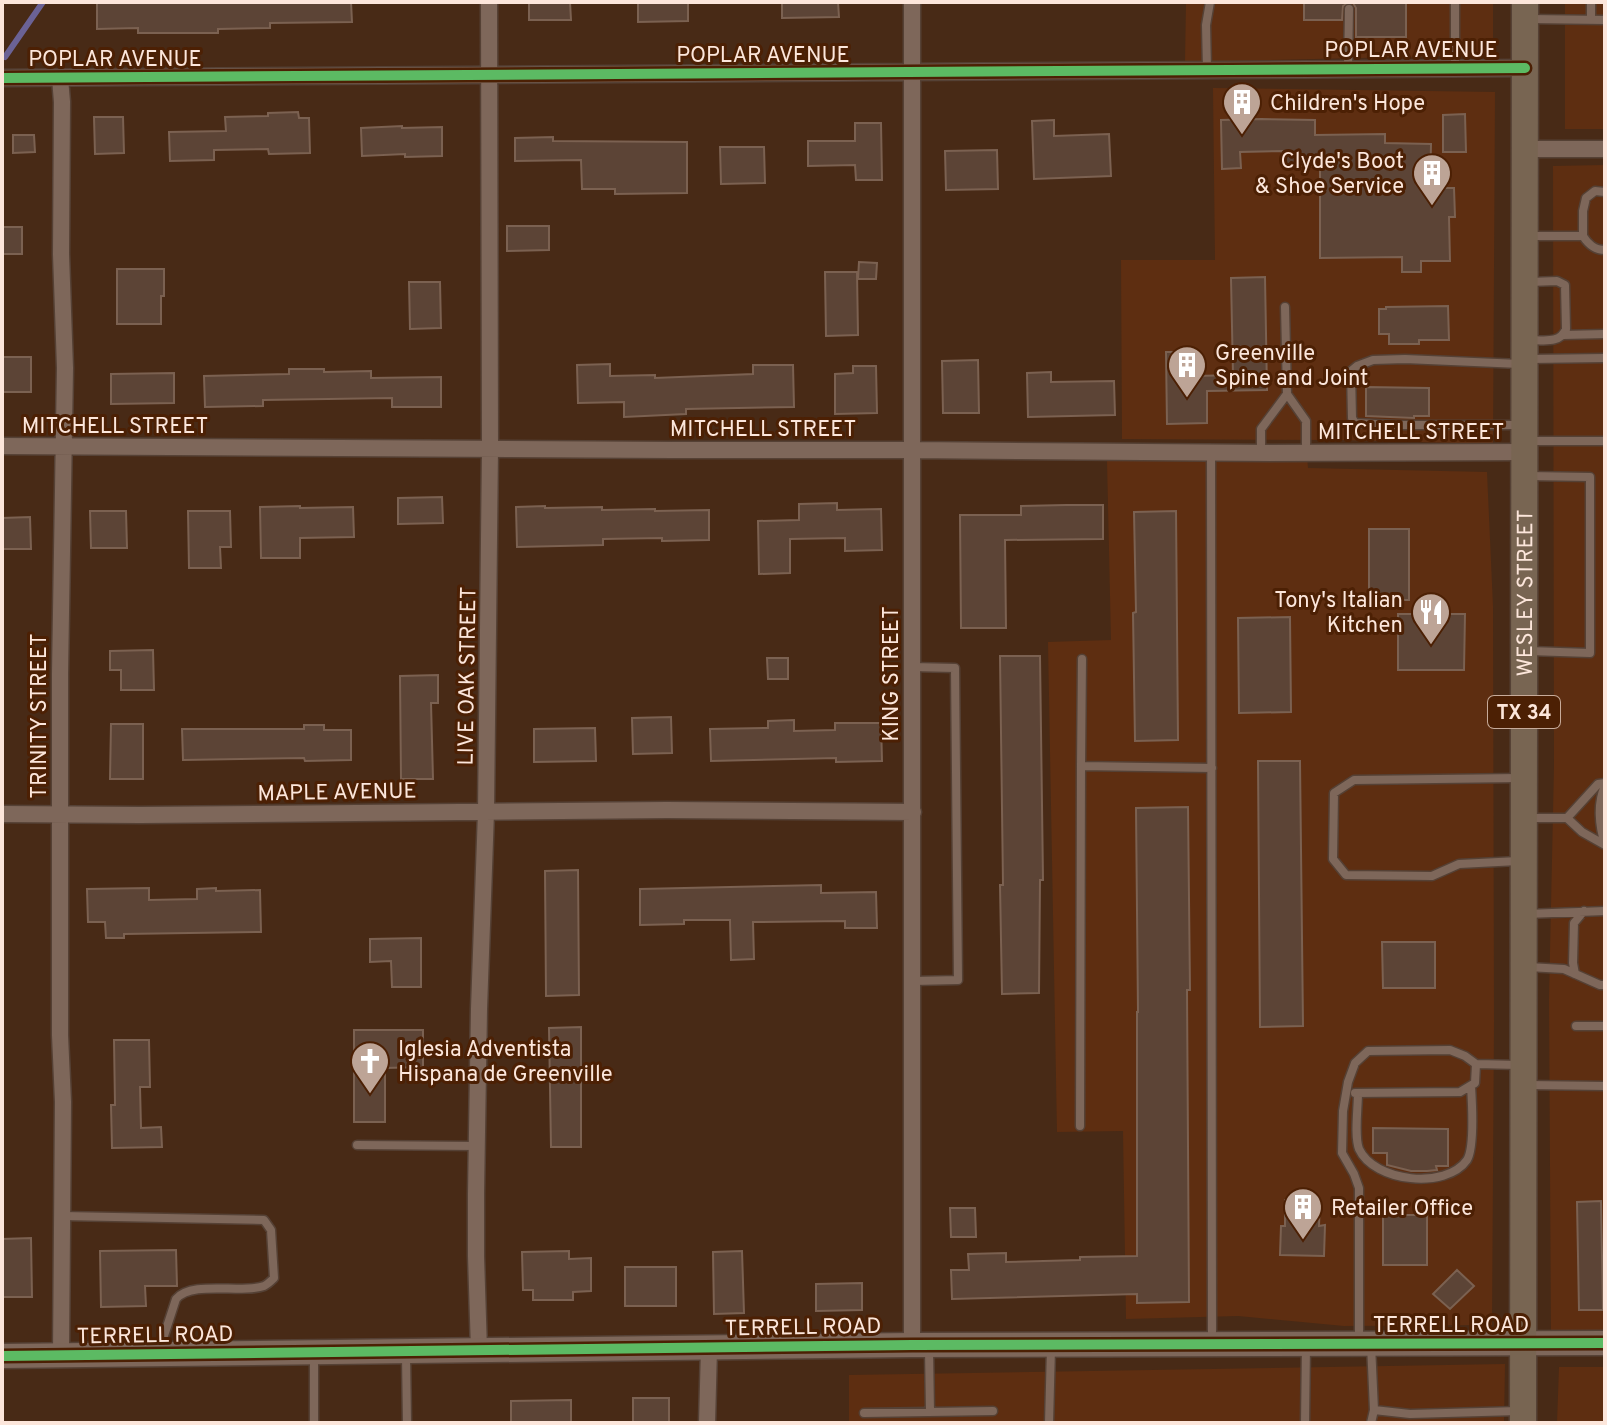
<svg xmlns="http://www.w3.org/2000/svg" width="1607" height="1425" viewBox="0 0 1607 1425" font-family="Overpass,sans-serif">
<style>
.built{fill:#5e2e11}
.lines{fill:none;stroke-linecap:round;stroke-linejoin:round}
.stream{stroke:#6b6295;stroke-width:6}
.building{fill:#5c4436;stroke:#7b6151;stroke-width:2}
.lane-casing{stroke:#554135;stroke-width:11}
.street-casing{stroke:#554135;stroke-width:19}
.secondary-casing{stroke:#554135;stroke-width:27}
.primary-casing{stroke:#554135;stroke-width:29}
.lane{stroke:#7e675a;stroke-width:8}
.street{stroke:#7e675a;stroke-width:16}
.secondary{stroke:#7e675a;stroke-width:24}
.primary{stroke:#786552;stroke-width:26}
.cycleway-casing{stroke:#4c2004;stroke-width:15}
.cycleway{stroke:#5cba63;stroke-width:10}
.labels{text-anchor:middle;stroke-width:6;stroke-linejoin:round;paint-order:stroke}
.shield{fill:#4c2004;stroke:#c7ab9a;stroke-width:2}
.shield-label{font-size:20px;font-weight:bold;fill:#fce6db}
.street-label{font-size:22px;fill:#fce6db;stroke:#4c2004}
.poi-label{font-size:22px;fill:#fce6db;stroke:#4c2004;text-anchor:start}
</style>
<rect width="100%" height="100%" fill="#482a16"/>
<path class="built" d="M1186,2H1493V55L1185,62Z
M1565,2H1605V129H1565Z
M1213,88L1495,92L1493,444L1342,440L1122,439L1121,260H1215Z
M1605,165V1332H1551L1549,999L1554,766L1553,166Z
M1307,456L1308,468L1487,472L1493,606L1494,1021L1492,1325L1344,1326L1238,1316L1126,1319L1123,1131L1057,1132L1048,642L1111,640L1107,460Z
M1505,1364L1504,1423H849V1375Z
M1559,1367H1605V1423H1557Z"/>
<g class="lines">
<path class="stream" d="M5,57L43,2"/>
</g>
<path class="building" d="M97,2H175V3L351,2L352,22L270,23V28L218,29V33H138V28L97,29Z
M529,2H570L571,20H529Z
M638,2H688V21L638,22Z
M782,2H838L839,17L782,18Z
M1304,2H1406V37H1356V8L1353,3L1350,2L1343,6L1342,20H1304Z
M298,112L299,118H309L310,153L269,154L268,149L214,150V160L170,161L169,132L226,131L225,117L268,116V113Z
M1465,114L1466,152H1443V115Z
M94,117H123L124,153L95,154Z
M1261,119L1315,120V135L1385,134V143L1431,144L1430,188H1454L1455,217H1449L1450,261H1421V272H1402V257L1320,258V166H1282V151L1240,152L1241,168L1222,169L1221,120Z
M1054,120V136L1109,134L1111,176L1034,179L1032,121Z
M855,123H881L882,180H856L855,165L808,166V141H855Z
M402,126V128L442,127V156L405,157V154L362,156L361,128Z
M13,135H34L35,152L13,153Z
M553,137V141L687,142V193L615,194V189H582L581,160L515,161V138Z
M720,147H764L765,183L721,184Z
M997,150L998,189L946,190L945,151Z
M507,226H549V250L507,251Z
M2,227H22V254H2Z
M859,262L877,263L876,279H858Z
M117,269H164V296H161V324H117Z
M825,272H857L858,335L826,336Z
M1265,277L1267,390L1207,391V423L1167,424L1166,352H1196L1197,376L1233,375L1231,278Z
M409,282H440L441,328L410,329Z
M1448,306L1449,340H1419V344H1389V334H1379V309H1386V307Z
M2,357H31V392H2Z
M978,360L979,413H943L942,361Z
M610,364V376L655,375V378L753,374V365H793L794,407L686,409V414L624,417V402L578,403L577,365Z
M853,366H876L877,413L835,414V374L853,373Z
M289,369H324V372L371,371V378L441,377V407H392V398L263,400V406L205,407L204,376L289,374Z
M1051,372V382L1114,381L1115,415L1028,417L1027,373Z
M174,373V403L111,404V374Z
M1366,387L1429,388V416H1414V418L1366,416Z
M442,497L443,523L398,524V498Z
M837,503V510L881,509L882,550L845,551V538L790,539V573L759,574L758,521L799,520V504Z
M1066,505H1103V539L1005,540L1006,628H961L960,515H1021V506Z
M300,506V508L353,507L354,537L300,538V558H261L260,507Z
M545,506V508L602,507V510L655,509V511L709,510V540L662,541V538L603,539V545L517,547L516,507Z
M90,511H126L127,548H91Z
M188,511H230L231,547H220L221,568H189Z
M1176,511L1178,740L1135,741L1133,613L1136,612L1134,512Z
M30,517L31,549H2V518Z
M1369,529H1409V600H1369Z
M1398,614H1465L1464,670H1398Z
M1290,617L1291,712L1239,713L1238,618Z
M153,650L154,690H121V670H110V651Z
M1000,656H1040L1043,880H1040L1039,993L1002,994L1000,885H1003Z
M767,658H788V679H768Z
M438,675V703H431L433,779H401L400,676Z
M671,717L672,753L633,754L632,718Z
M794,720V731L835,730V723H881L882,761L836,762V758L711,761L710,729L768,728V721Z
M111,724H143V779H110Z
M304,725H324V730H351V760L305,761L304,758L183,760L182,729H304Z
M595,728L596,761L534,762V729Z
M1258,761H1300L1303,1026L1260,1027Z
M1188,807L1190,990H1187L1189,1302L1137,1303V1294L952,1299L951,1270H969L968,1254L1006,1253V1262L1080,1260V1257L1137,1256V1012H1138L1136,808Z
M578,870L579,995L546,996L545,871Z
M821,885V893L876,892L877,928H845V921L753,922L754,959L731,960L730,920H684V924L640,925V889Z
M149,888V900L197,899V889L216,888V891L260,890L261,932L124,934V938H106L105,922H88L87,889Z
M421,938V987H392L391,961L370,962V939Z
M1382,942H1435V988H1383Z
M581,1027V1147H551L549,1028Z
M354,1030H423V1067L385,1068V1122H354Z
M114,1040H149L150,1087H140L141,1128L161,1127L162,1147L112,1148L111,1105H115Z
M1373,1128L1448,1129V1166H1436L1437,1170L1427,1171H1411L1387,1165V1153H1373Z
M1320,1199L1319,1226L1325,1225L1324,1256L1280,1255L1281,1226H1285V1200Z
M1601,1201L1603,1310H1579L1577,1202Z
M950,1208H975L976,1237H951Z
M1383,1215H1427V1265H1383Z
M31,1238L32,1297H2V1239Z
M176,1250L177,1286H145L146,1306L101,1307L100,1251Z
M569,1251V1259L591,1258V1291L573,1292V1300H533V1290H523L522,1252Z
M742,1251L744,1313L714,1314L713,1252Z
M625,1267H676V1306H625Z
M1457,1270L1474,1286L1450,1309L1433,1294Z
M862,1283V1310L816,1311V1284Z
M633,1398H669V1423H633Z
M571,1400V1423H511V1401Z"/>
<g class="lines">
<defs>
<path id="lane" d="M1455,2V69
M1530,19L1605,20
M1591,20V2
M1207,69L1206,25L1210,2
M1348,69L1349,9
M1529,236H1583V211L1586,198L1595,191L1605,192
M1583,236C1588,244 1594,250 1605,250
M1529,282L1557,281L1565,285L1566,329C1560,344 1544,340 1529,340
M1285,307L1287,394L1306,421V452
M1563,335L1605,334
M1529,359L1605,358
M1520,364L1405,359L1373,360L1357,366L1351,371L1352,418L1355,423L1396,425H1521
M1530,441H1605
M1211,453L1212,1339
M1261,453V429L1287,394
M1528,476L1590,477V653L1529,651
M1082,659L1081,766L1212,768
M912,667L955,668L958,980L913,981
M1526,818H1567L1582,832L1605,845
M1567,818L1598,784L1605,783
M1605,844C1599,826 1597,803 1605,786
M1518,861L1459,864L1432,876L1346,875L1333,859L1334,793L1354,780L1519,778
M1526,914L1605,911
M1528,967L1564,969L1600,985H1605
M1575,974L1573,963L1574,923L1584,911
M1576,1026H1605
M1528,1085L1605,1086
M1355,1093L1460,1092L1475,1083L1476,1064
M1358,1093C1358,1108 1354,1136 1359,1149C1374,1182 1446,1190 1467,1160C1475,1147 1472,1102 1471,1086
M1080,1126L1081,766
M357,1145L477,1146
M63,1216L264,1220L271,1230L274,1278C271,1281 268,1284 264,1286C241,1294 192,1280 176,1299L159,1351
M1359,1339V1188L1354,1174L1342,1153L1343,1111L1348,1082L1355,1063L1368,1051L1450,1050L1465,1056L1476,1064L1519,1065
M1371,1345L1374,1410L1410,1414L1518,1411
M929,1350L930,1412
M406,1356L407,1423
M864,1413L993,1411
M314,1423V1356
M1049,1423L1051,1348
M1305,1423L1306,1345
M1371,1423L1374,1410"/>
<path id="street" d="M912,2V1345
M2,78L1525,68
M60,78L62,102L61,254L65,368L60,674V1035L63,1102L61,1355
M1525,149H1605
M2,446L672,450H911L1270,453L1524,452
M2,814L140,815L667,810L913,812
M479,1350L476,1256V1194L479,1009L486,812L490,448L489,2
M707,1423L709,1348"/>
<path id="secondary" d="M2,1356L912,1345L1605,1343"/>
<g id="primary">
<path id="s1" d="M1523,1423L1525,2"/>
</g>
</defs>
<use href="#lane" class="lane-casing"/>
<use href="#street" class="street-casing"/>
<use href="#secondary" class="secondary-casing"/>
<use href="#primary" class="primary-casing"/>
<use href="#lane" class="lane"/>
<use href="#street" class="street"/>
<use href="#secondary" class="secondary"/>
<use href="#primary" class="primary"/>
<defs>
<path id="cycleway" d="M2,78L1525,68
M2,1356L912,1345L1605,1343"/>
</defs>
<use href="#cycleway" class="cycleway-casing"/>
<use href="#cycleway" class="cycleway"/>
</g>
<defs>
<symbol id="building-pin" viewBox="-11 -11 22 30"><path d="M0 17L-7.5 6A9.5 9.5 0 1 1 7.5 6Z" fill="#bda496" stroke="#4c2004"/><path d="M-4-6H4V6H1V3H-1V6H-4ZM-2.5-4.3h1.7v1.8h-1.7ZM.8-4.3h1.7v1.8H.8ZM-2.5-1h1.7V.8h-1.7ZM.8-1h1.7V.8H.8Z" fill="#fff"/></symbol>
<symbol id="restaurant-pin" viewBox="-11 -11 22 30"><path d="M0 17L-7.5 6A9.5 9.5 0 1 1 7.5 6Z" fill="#bda496" stroke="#4c2004"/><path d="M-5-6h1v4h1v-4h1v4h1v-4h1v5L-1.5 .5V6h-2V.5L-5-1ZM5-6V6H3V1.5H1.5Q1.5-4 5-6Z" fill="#fff"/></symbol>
<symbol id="church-pin" viewBox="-11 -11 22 30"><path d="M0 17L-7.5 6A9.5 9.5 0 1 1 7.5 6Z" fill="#bda496" stroke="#4c2004"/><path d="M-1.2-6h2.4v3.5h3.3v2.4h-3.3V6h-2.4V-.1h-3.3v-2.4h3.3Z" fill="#fff"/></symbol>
</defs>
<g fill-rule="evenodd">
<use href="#building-pin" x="1220" y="80" width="44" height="60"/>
<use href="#building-pin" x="1410" y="151" width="44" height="60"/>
<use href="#building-pin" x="1165" y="343" width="44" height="60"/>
<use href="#restaurant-pin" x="1409" y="590" width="44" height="60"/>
<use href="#church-pin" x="348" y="1039" width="44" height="60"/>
<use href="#building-pin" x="1281" y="1185" width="44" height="60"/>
</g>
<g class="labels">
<rect class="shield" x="1488" y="696" width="72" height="32" rx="6"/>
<g class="shield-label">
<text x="1524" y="719">TX 34</text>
</g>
<g class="street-label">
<text x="1411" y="57">POPLAR AVENUE</text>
<text x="763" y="62">POPLAR AVENUE</text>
<text x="115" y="66">POPLAR AVENUE</text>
<text x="115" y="433">MITCHELL STREET</text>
<text x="763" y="436">MITCHELL STREET</text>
<text x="1411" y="439">MITCHELL STREET</text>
<text dy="8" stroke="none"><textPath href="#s1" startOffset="830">WESLEY STREET</textPath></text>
<text transform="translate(890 674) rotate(-90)" y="8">KING STREET</text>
<text transform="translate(466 676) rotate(-89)" y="8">LIVE OAK STREET</text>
<text transform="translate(38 716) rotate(-90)" y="8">TRINITY STREET</text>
<text transform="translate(337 791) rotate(-1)" y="8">MAPLE AVENUE</text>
<text x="1451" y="1332">TERRELL ROAD</text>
<text transform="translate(803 1326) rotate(-1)" y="8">TERRELL ROAD</text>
<text transform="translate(155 1334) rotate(-1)" y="8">TERRELL ROAD</text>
</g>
<g class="poi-label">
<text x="1270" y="110">Children's Hope</text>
<text x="1404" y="168" text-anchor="end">Clyde's Boot<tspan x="1404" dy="25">&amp; Shoe Service</tspan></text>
<text x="1215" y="360">Greenville<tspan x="1215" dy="25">Spine and Joint</tspan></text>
<text x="1403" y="607" text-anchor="end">Tony's Italian<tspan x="1403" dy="25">Kitchen</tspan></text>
<text x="398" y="1056">Iglesia Adventista<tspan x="398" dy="25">Hispana de Greenville</tspan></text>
<text x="1331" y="1215">Retailer Office</text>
</g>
</g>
<rect width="1607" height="1425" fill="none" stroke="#fce6db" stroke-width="8"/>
</svg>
